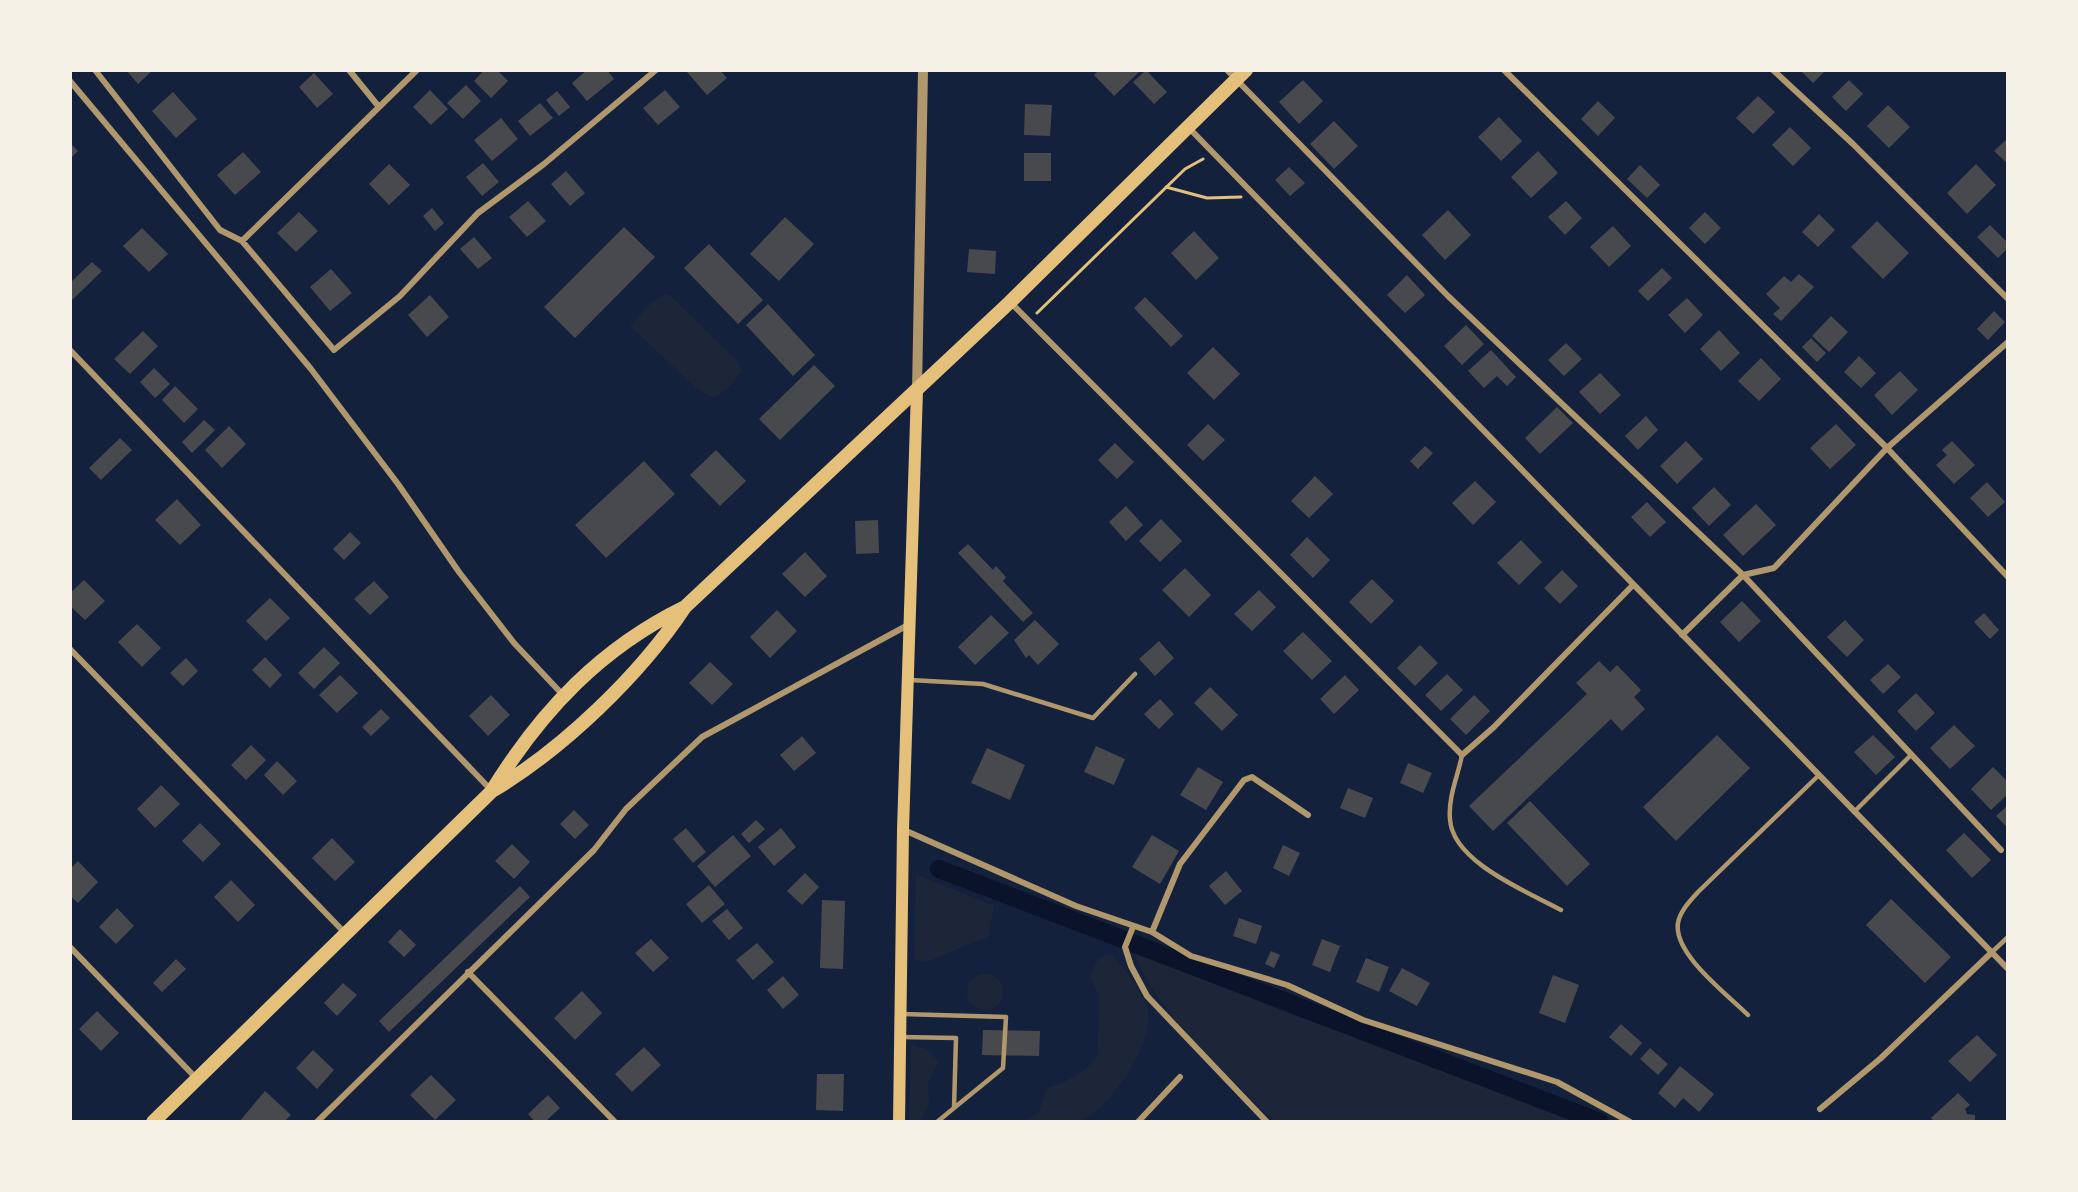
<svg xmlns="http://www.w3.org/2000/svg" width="2078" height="1192" viewBox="0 0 2078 1192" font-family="'DejaVu Sans',sans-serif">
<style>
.green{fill:#1d2539}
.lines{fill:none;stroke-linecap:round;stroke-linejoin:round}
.canal{stroke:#0b132b;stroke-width:18}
.building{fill:#48494c}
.path{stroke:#e5c07b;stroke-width:3}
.service{stroke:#b1986c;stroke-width:4.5}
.minor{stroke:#b1986c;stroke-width:6}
.tertiary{stroke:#b1986c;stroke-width:10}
.secondary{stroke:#e5c07b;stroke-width:12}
.primary{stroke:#e5c07b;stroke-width:14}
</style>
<rect width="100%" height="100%" fill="#14213d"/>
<path class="green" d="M665,294L670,295L738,362L742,371L727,389L713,398L696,388L630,326L652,302Z
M916,874L994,906L989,936L927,962L914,960Z
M1133,948L1292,1015L1367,1040L1577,1121H1274C1228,1074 1152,1010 1133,948Z
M1110,954C1122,964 1142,992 1147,1007C1157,1039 1110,1110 1080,1121C1068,1125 1038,1122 1024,1121L1039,1112L1047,1088C1069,1082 1082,1073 1097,1058L1099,997L1090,976L1098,959Z
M967 992a18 18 0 1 1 36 0a18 18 0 1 1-36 0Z
M911,1045L927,1049L939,1062L928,1082L929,1105L920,1121H909Z"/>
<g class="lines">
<path class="canal" d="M939,869L1600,1122"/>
</g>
<path class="building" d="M126,70H153L138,84Z
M484,70H497L508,81L491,98L474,81Z
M587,70H607L614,79L587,101L572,83Z
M689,70H720L727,78L707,95L687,72Z
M1099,70H1141L1114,96L1094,75Z
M1146,70L1167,92L1154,104L1133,82Z
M1800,70H1826L1813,83Z
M314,73L333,94L317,108L299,87Z
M1303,80L1323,101L1299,124L1279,102Z
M1849,80L1863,94L1846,111L1832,97Z
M466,85L481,101L463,119L447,103Z
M430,90L448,109L431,125L413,107Z
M665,90L680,107L658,125L643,108Z
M557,91L570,107L559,116L546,100Z
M173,92L197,119L176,138L152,111Z
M1758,96L1775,112L1753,134L1736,118Z
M1598,101L1615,118L1598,136L1581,119Z
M540,103L553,118L530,136L518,121Z
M1025,104L1052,105L1050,136L1024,135Z
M1888,105L1910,127L1889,148L1867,126Z
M1499,117L1522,141L1501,161L1478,137Z
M501,118L518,139L492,161L474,140Z
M1334,121L1358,146L1334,169L1310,144Z
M1790,127L1811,148L1793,166L1772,145Z
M2008,138V164L1994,151Z
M70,143L78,151L70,159Z
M1538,151L1558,173L1531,198L1511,177Z
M243,152L261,172L235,195L217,175Z
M1024,153H1051V181H1024Z
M483,163L499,182L482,196L466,177Z
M389,164L410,185L389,205L369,184Z
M1976,164L1996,185L1967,214L1947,193Z
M1640,165L1660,185L1647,198L1627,179Z
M1289,167L1305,183L1290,196L1275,180Z
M566,171L585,193L570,206L551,184Z
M528,201L546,221L527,237L509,217Z
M1566,201L1582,218L1565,235L1548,217Z
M432,208L444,223L435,231L423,216Z
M1448,210L1471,235L1445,260L1422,235Z
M299,212L318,231L296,252L277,233Z
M1705,212L1721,228L1705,244L1689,228Z
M1819,214L1835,230L1818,247L1802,232Z
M785,217L814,244L779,281L750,254Z
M1877,221L1909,253L1883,279L1851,247Z
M1990,225L2008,243V248L1998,258L1977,237Z
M1613,226L1631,246L1609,267L1590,247Z
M624,227L655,257L575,338L544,307Z
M142,228L168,254L149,272L123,246Z
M1194,231L1219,258L1196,280L1171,253Z
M474,237L492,258L478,269L460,249Z
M709,244L763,300L738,324L684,268Z
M969,249L996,251L995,274L967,272Z
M92,262L102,271L70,302V283Z
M1662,268L1672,278L1648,301L1638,291Z
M331,269L352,293L330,311L310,287Z
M1799,274L1814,287L1781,321L1773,314L1780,308L1766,294L1784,276L1791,282Z
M1407,275L1425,295L1405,313L1387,295Z
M430,295L449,317L427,337L408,315Z
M1145,297L1183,336L1171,347L1134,308Z
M1687,298L1703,315L1685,333L1668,315Z
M768,304L815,355L793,376L746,325Z
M1994,311L2005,322L1988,340L1977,329Z
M1831,316L1848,332L1829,352L1812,336Z
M1466,325L1484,344L1462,365L1444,346Z
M1719,330L1740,353L1721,371L1700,349Z
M143,331L158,346L130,374L114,359Z
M1811,338L1826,353L1817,362L1802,347Z
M1566,343L1582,359L1564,376L1548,360Z
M1213,347L1240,374L1214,400L1187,373Z
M1491,350L1516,377L1507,386L1497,376L1484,388L1468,371Z
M1859,356L1876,373L1861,388L1844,372Z
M1761,358L1781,379L1759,401L1738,381Z
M814,365L835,386L780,440L759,419Z
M154,368L170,384L155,398L140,382Z
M1900,371L1918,390L1892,415L1874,395Z
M1600,373L1621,395L1600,414L1579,392Z
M175,386L198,409L184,423L162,400Z
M1557,407L1573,423L1540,454L1525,438Z
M1646,416L1658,430L1638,450L1625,436Z
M204,420L215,430L192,453L182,442Z
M1208,424L1225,440L1203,461L1187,445Z
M1836,424L1856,445L1830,469L1810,448Z
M229,426L246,444L222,468L205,450Z
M120,438L132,450L101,480L89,468Z
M1686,441L1703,459L1677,484L1660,466Z
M1952,441L1975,465L1954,484L1936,465L1947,455L1942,450Z
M1115,443L1134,462L1117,479L1098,460Z
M1425,446L1433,453L1418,469L1410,461Z
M716,450L746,481L720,506L690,475Z
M644,461L675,494L606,558L575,525Z
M1315,476L1333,494L1309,518L1291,501Z
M1475,481L1496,502L1473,525L1452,503Z
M1987,482L2005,502L1988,517L1970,498Z
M1714,487L1731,505L1709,526L1692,508Z
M177,499L201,525L180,545L155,520Z
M1647,502L1666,522L1650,537L1631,517Z
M1756,504L1776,525L1743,556L1723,535Z
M1126,506L1143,525L1126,541L1109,522Z
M1161,519L1182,541L1160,562L1139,541Z
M878,520L879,553L856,554L855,521Z
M350,532L361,543L344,560L333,549Z
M1307,537L1330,560L1313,578L1290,555Z
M1521,540L1542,562L1519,585L1497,563Z
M968,544L993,570L996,566L1006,577L1003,581L1033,613L1023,622L958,553Z
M805,552L827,576L805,597L782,574Z
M1185,568L1211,595L1189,617L1162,590Z
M1562,570L1578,586L1560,604L1544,588Z
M1372,579L1394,601L1371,624L1349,602Z
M84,580L105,601L85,620L70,606V593Z
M374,581L389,597L370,615L354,599Z
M1259,590L1276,607L1252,631L1234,614Z
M270,598L290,618L266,641L246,621Z
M1742,601L1761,621L1739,642L1720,622Z
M777,610L797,631L770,658L750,637Z
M1984,613L1999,630L1990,639L1974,622Z
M991,615L1009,633L975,665L958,647Z
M1035,620L1059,644L1038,665L1029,655L1026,658L1014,640Z
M1845,620L1864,640L1847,657L1827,637Z
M137,624L161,648L142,667L118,642Z
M1303,632L1332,661L1312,680L1283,651Z
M1159,641L1174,658L1155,676L1139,659Z
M1420,645L1438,663L1415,686L1397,668Z
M324,647L340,663L314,689L298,673Z
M265,657L282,675L270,688L252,670Z
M186,658L198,671L183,686L170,673Z
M1599,661L1610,672L1617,665L1641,690L1634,697L1645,709L1622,731L1611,719L1493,831L1469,806L1587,694L1576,683Z
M710,662L733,684L712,705L689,683Z
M1888,664L1901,677L1883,694L1870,680Z
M1447,674L1463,690L1441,711L1425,695Z
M340,675L358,693L337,713L319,695Z
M1345,675L1359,690L1334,714L1320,699Z
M1210,687L1238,715L1222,731L1194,703Z
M1916,693L1935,713L1916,731L1897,711Z
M491,695L510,715L488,736L469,716Z
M1474,695L1490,711L1466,735L1450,719Z
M1160,699L1174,714L1159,729L1144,714Z
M381,709L390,718L371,736L362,727Z
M1954,725L1975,746L1950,769L1930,748Z
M1717,735L1750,768L1676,841L1643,807Z
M1873,735L1895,757L1876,775L1854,752Z
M802,736L816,753L794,771L780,755Z
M251,745L266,760L246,780L231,765Z
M1096,746L1125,759L1114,785L1084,772Z
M987,748L1025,765L1010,800L971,783Z
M277,761L297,781L283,795L264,775Z
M1408,763L1432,773L1423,793L1400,783Z
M1198,767L1223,782L1206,810L1180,795Z
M1993,767L2008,782V794L1991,810L1971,789Z
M161,785L180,804L155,828L137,809Z
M1348,788L1373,798L1365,818L1340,808Z
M1530,801L1590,864L1567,886L1507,823Z
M2008,805V828L1996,816Z
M574,810L589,825L575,839L560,824Z
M756,820L765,829L749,843L741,834Z
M200,823L221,844L203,862L182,841Z
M686,828L706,852L693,863L673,839Z
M781,828L796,847L774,866L758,847Z
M1964,833L1991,860L1972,878L1946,850Z
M733,835L751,856L715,887L697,866Z
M1152,835L1179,851L1160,884L1132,867Z
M332,838L355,862L335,881L312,858Z
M512,844L530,862L514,879L495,861Z
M1283,845L1300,853L1289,876L1273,868Z
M78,861L98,882L78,903L70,896V869Z
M1226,871L1242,891L1225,905L1209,886Z
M805,873L819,887L802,905L787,891Z
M231,880L255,905L238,922L214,897Z
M709,885L725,904L702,923L686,904Z
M520,886L530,897L389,1032L379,1021Z
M1891,899L1951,957L1925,983L1866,925Z
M822,900L845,901L843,969L820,968Z
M117,908L134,926L116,944L99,927Z
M727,909L743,928L729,940L712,921Z
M1239,918L1262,926L1256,944L1233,936Z
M400,929L416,945L404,957L388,942Z
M651,939L669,958L653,972L635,953Z
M1322,939L1340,946L1330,972L1312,965Z
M757,943L774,962L753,980L736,960Z
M1271,951L1280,955L1274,968L1265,964Z
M1366,958L1389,967L1379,992L1356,982Z
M176,959L186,969L162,992L153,983Z
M1402,968L1430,983L1417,1006L1389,991Z
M1553,975L1579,985L1565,1023L1539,1013Z
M783,976L799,995L783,1009L767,990Z
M343,983L357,995L337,1016L324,1003Z
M582,991L602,1013L575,1040L554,1018Z
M97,1011L119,1033L101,1051L79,1029Z
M1621,1024L1642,1043L1631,1056L1609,1037Z
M983,1030L1040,1031L1039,1056L982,1055Z
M1977,1035L1997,1055L1970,1082L1948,1061Z
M644,1047L661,1065L632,1092L615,1074Z
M1650,1048L1668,1064L1658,1075L1640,1059Z
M313,1050L334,1070L317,1089L296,1068Z
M1680,1066L1714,1094L1699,1112L1683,1098L1675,1108L1658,1093Z
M817,1074H844L843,1111L816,1110Z
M431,1075L456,1100L435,1120L410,1095Z
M265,1091L291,1115L284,1122H239Z
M1958,1093L1970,1105L1965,1109L1967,1114L1975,1115V1122H1934L1931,1118Z
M548,1095L560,1108L545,1122H535L528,1114Z"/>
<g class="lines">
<path class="path" d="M1166,187L1207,198L1241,197
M1037,313L1185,169L1203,159"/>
<path class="service" d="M910,680L983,684L1093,718L1135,674
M1462,755C1458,776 1448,797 1450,819C1452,862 1528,892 1561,910
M1854,812L1911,755
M1991,953L2008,937
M902,1014L1006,1017L1003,1068L954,1108
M1748,1015C1728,995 1673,954 1678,923C1680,911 1690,901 1698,892L1819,775
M901,1037L956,1038L954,1108L937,1122"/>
<path class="minor" d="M95,70L220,230L242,241L334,350L400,296L478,213L544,164L656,70
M349,70L379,107
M1227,70L1448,296L1743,575L2001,850
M1504,70L1887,448L2008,577
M1773,70L1853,144L2008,299
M70,81L311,369L398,484L459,572L514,643L563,695
M1189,128L2008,969
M242,241L417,70
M1010,302L1462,755L1494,727L1633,585
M70,350L492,791
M1682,635L1743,575L1774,568L1887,448L2008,342
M70,649L345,933
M904,830L1076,906L1152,932L1191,956L1287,985L1363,1020L1557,1082L1630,1122
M1133,927L1125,947L1131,966L1147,996L1267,1122
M1152,932L1180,864L1244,780L1252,777L1308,815
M70,947L196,1078
M468,972L615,1122
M1820,1109L1881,1058L1991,953
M317,1122L594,850L626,809L702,737L908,625
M1138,1122L1180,1077"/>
<path class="tertiary" d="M917,390L923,70"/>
<path class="secondary" d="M899,1122L903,830L917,390"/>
<path class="primary" d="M493,789C542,710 601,648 685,607
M153,1122L492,791C563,749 640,675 685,607L1010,302L1246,70"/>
</g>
<rect width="2078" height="1192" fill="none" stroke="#f6f1e7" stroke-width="144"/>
</svg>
